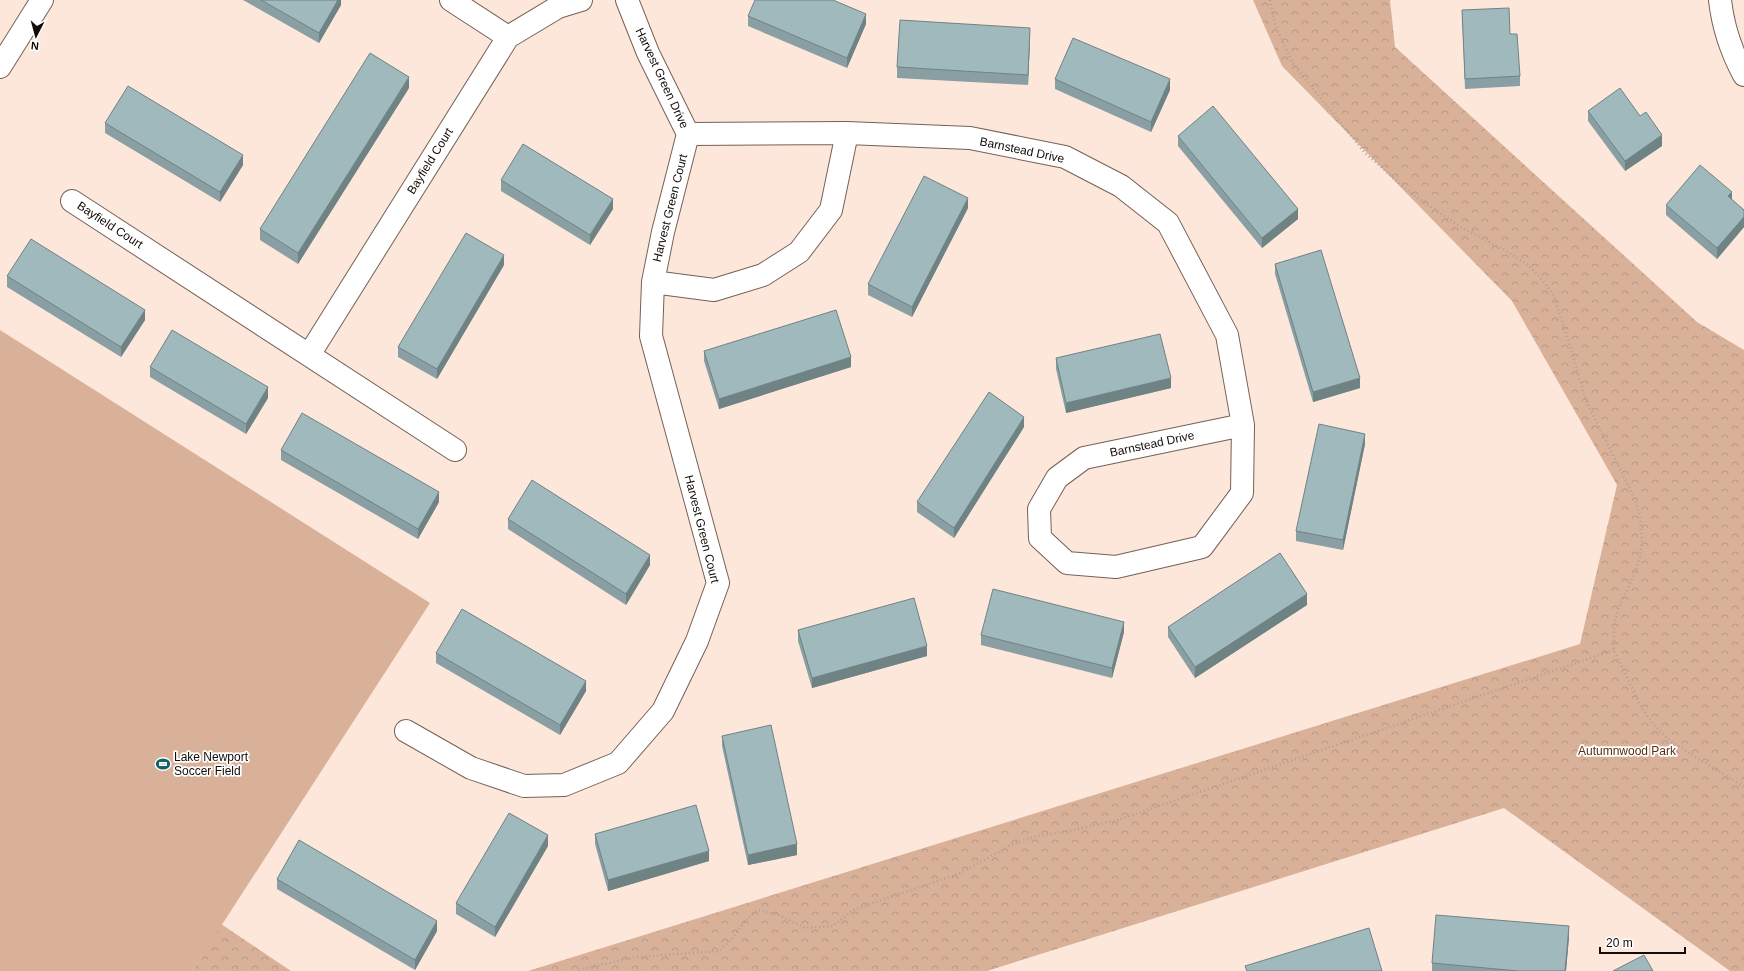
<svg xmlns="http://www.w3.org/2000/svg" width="1744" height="971" viewBox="0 0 1744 971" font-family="Arial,sans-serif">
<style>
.park{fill:url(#park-crowns)}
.garden{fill:#d8b198}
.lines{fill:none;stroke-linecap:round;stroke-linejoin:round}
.minor-casing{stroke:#746156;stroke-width:24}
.major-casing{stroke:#746156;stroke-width:24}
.path{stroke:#b1a096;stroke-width:2.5;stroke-dasharray:1 3;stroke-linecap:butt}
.minor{stroke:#fff;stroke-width:22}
.major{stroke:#fff;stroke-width:22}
.wall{fill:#899fa3}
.shaded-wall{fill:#6f8284}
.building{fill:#9fb9bd;stroke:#6f8284}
.labels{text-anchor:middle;stroke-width:3.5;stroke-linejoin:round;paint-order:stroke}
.street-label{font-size:12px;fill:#120b07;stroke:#fff}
.park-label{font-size:12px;fill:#582f11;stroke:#fff}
.poi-label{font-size:12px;fill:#120b07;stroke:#fff;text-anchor:start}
</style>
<defs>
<pattern id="park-crowns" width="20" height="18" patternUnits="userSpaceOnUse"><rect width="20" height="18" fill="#d8b198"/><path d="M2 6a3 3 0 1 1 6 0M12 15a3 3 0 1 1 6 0" fill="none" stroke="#b89782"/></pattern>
</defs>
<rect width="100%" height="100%" fill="#fde7da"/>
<path class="park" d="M1253,0H1390L1395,47L1697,322L1744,350V971H1730L1504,808L987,971H528L1580,644L1617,485L1512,301L1282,66Z
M221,924L291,971H192Z"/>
<path class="garden" d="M0,330L430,603L192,971H0Z"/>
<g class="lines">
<defs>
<path id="minor" d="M451,0L508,37
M627,0L648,53L688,134
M1720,0C1723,27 1731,51 1744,75
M688,134L847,133L970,138L1065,157L1121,186L1168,223L1227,335L1243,425L1242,493L1202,547L1116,567L1067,563L1040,538L1039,509L1057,478L1084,458L1243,425
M72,201L455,450
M653,282L714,290L763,275L799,252L831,210L847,133
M309,355L508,37L558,7L581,0
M406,731L471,768L524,786L564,785L618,763L663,711L697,641L718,583L651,336L653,282L663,232L688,134"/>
<path id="major" d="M0,67L42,0"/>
</defs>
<use href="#minor" class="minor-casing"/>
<use href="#major" class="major-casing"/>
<path class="path" d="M1270,0L1275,25L1293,64L1365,153L1413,195L1461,227L1506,251L1528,265L1540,277L1553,294L1571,349L1586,401L1635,499L1640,517L1642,540L1640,557L1635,573L1618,609L1614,625V650L1641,707L1653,724L1670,741L1744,787
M579,971L582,969L636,957L719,951L732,939L745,921L758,910L779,915L805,928L833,926L853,910L963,872L1011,845L1037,836L1069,831L1118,820L1614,650"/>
<use href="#minor" class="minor"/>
<use href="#major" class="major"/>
</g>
<path class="wall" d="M243,0H341V5L319,43Z
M1462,10L1510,34L1520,76V86L1465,89Z
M748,16L866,24L847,68L748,26Z
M1030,38L1028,85L897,78V67Z
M1055,79L1170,90L1151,132L1055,89Z
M409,88L298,264L260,240V229Z
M1588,111L1662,146L1625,171L1588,121Z
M105,123L243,165L220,202L105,133Z
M1178,136L1298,219L1262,248L1178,146Z
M501,180L613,209L590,245L501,191Z
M1732,200L1744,210V227L1717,259L1666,215V205Z
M968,208L912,317L868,295V284Z
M1275,264L1360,388L1313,402L1275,274Z
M504,265L437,379L398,357V347Z
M7,276L145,320L121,357L7,287Z
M704,351L851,367L719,409L704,361Z
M1056,358L1171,388L1066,413L1056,369Z
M150,367L268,398L246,434L150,377Z
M1024,427L954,538L917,512V502Z
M1365,444L1343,550L1296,541V531Z
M281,450L439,502L418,539L281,460Z
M508,519L650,565L626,605L508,529Z
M1307,605L1195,678L1168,637V627Z
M798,630L927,656L812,688L798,641Z
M1124,632L1112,678L981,645V635Z
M436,653L586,691L560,735L436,663Z
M722,736L797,855L748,865L722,746Z
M595,834L709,861L608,891L595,844Z
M548,846L495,937L456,914V903Z
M277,879L437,931L415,970L277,889Z
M1569,937L1566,971H1432V963Z"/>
<path class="shaded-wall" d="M338,0H341V5L319,43V33Z
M866,14V24L847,68V58Z
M1030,28V38L1028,85V75Z
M409,77V88L298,264V253Z
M1170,79V90L1151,132V122Z
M1662,135V146L1625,171V161Z
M243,155V165L220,202V192Z
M1732,192V202L1728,196Z
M968,198V208L912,317V307Z
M613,199V209L590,245V235Z
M1298,209V219L1262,248V238Z
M1744,217V227L1717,259V248Z
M504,255V265L437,379V369Z
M145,310V320L121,357V347Z
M851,357V367L719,409V399Z
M1171,378V388L1066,413V403Z
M1360,378V388L1313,402V392Z
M268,387V398L246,434V424Z
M1024,417V427L954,538V528Z
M1365,434V444L1343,550V540Z
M439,492V502L418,539V529Z
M650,555V565L626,605V594Z
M1307,594V605L1195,678V667Z
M1124,622V632L1112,678V668Z
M927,646V656L812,688V678Z
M586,681V691L560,735V725Z
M548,835V846L495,937V927Z
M797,844V855L748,865V855Z
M709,851V861L608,891V880Z
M437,921V931L415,970V960Z
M1569,926V937L1566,971H1565Z"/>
<path class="building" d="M261,0H338L319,33Z
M755,0H833L866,14L847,58L748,16Z
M1509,8L1510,34H1517L1520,76L1465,79L1462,10Z
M900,20L1030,28L1028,75L897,67Z
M1073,38L1170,79L1151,122L1055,79Z
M370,53L409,77L298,253L260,229Z
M128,86L243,155L220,192L105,123Z
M1620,88L1640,116L1646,112L1662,135L1625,161L1588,111Z
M1213,106L1298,209L1262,238L1178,136Z
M523,144L613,199L590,235L501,180Z
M1700,165L1732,192L1728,196L1744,210V217L1717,248L1666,205Z
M924,176L968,198L912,307L868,284Z
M466,233L504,255L437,369L398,347Z
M31,239L145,310L121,347L7,276Z
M1321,250L1360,378L1313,392L1275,264Z
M836,310L851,357L719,399L704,351Z
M172,330L268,387L246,424L150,367Z
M1160,334L1171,378L1066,403L1056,358Z
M989,392L1024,417L954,528L917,502Z
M302,413L439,492L418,529L281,450Z
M1319,424L1365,434L1343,540L1296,531Z
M532,480L650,555L626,594L508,519Z
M1280,553L1307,594L1195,667L1168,627Z
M993,589L1124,622L1112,668L981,635Z
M914,598L927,646L812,678L798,630Z
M462,609L586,681L560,725L436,653Z
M771,725L797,844L748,855L722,736Z
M696,805L709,851L608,880L595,834Z
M509,813L548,835L495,927L456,903Z
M299,840L437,921L415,960L277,879Z
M1436,915L1569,926L1565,971H1518L1432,963Z
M1369,928L1382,971H1247L1245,966Z
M1644,955L1653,971H1613Z"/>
<defs>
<symbol id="stadium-bare" viewBox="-9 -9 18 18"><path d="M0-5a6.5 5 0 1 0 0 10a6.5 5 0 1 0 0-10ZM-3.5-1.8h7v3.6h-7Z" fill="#14626b" stroke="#fff" stroke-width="2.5" paint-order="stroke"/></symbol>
</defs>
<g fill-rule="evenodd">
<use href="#stadium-bare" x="153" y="754" width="20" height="20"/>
</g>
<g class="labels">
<g class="street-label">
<text transform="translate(662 78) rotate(65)" y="4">Harvest Green Drive</text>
<text transform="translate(1022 150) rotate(12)" y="4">Barnstead Drive</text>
<text transform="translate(430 161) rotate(-58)" y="4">Bayfield Court</text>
<text transform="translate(670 208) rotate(-76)" y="4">Harvest Green Court</text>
<text transform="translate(110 225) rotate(33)" y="4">Bayfield Court</text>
<text transform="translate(1152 444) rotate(-12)" y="4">Barnstead Drive</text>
<text transform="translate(702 529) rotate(76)" y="4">Harvest Green Court</text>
</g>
<g class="park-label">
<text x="1627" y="755">Autumnwood Park</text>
</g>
<g class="poi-label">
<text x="174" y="761">Lake Newport<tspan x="174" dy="14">Soccer Field</tspan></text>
</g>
</g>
<g transform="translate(36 36) rotate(186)" stroke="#ffffff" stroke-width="3" paint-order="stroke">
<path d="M0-3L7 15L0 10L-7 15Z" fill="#120b07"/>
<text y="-6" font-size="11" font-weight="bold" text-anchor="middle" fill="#120b07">N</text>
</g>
<path d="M1600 947v6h85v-6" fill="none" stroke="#120b07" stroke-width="2"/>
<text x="1606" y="947" font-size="12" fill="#120b07" stroke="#ffffff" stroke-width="3" paint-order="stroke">20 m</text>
</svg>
